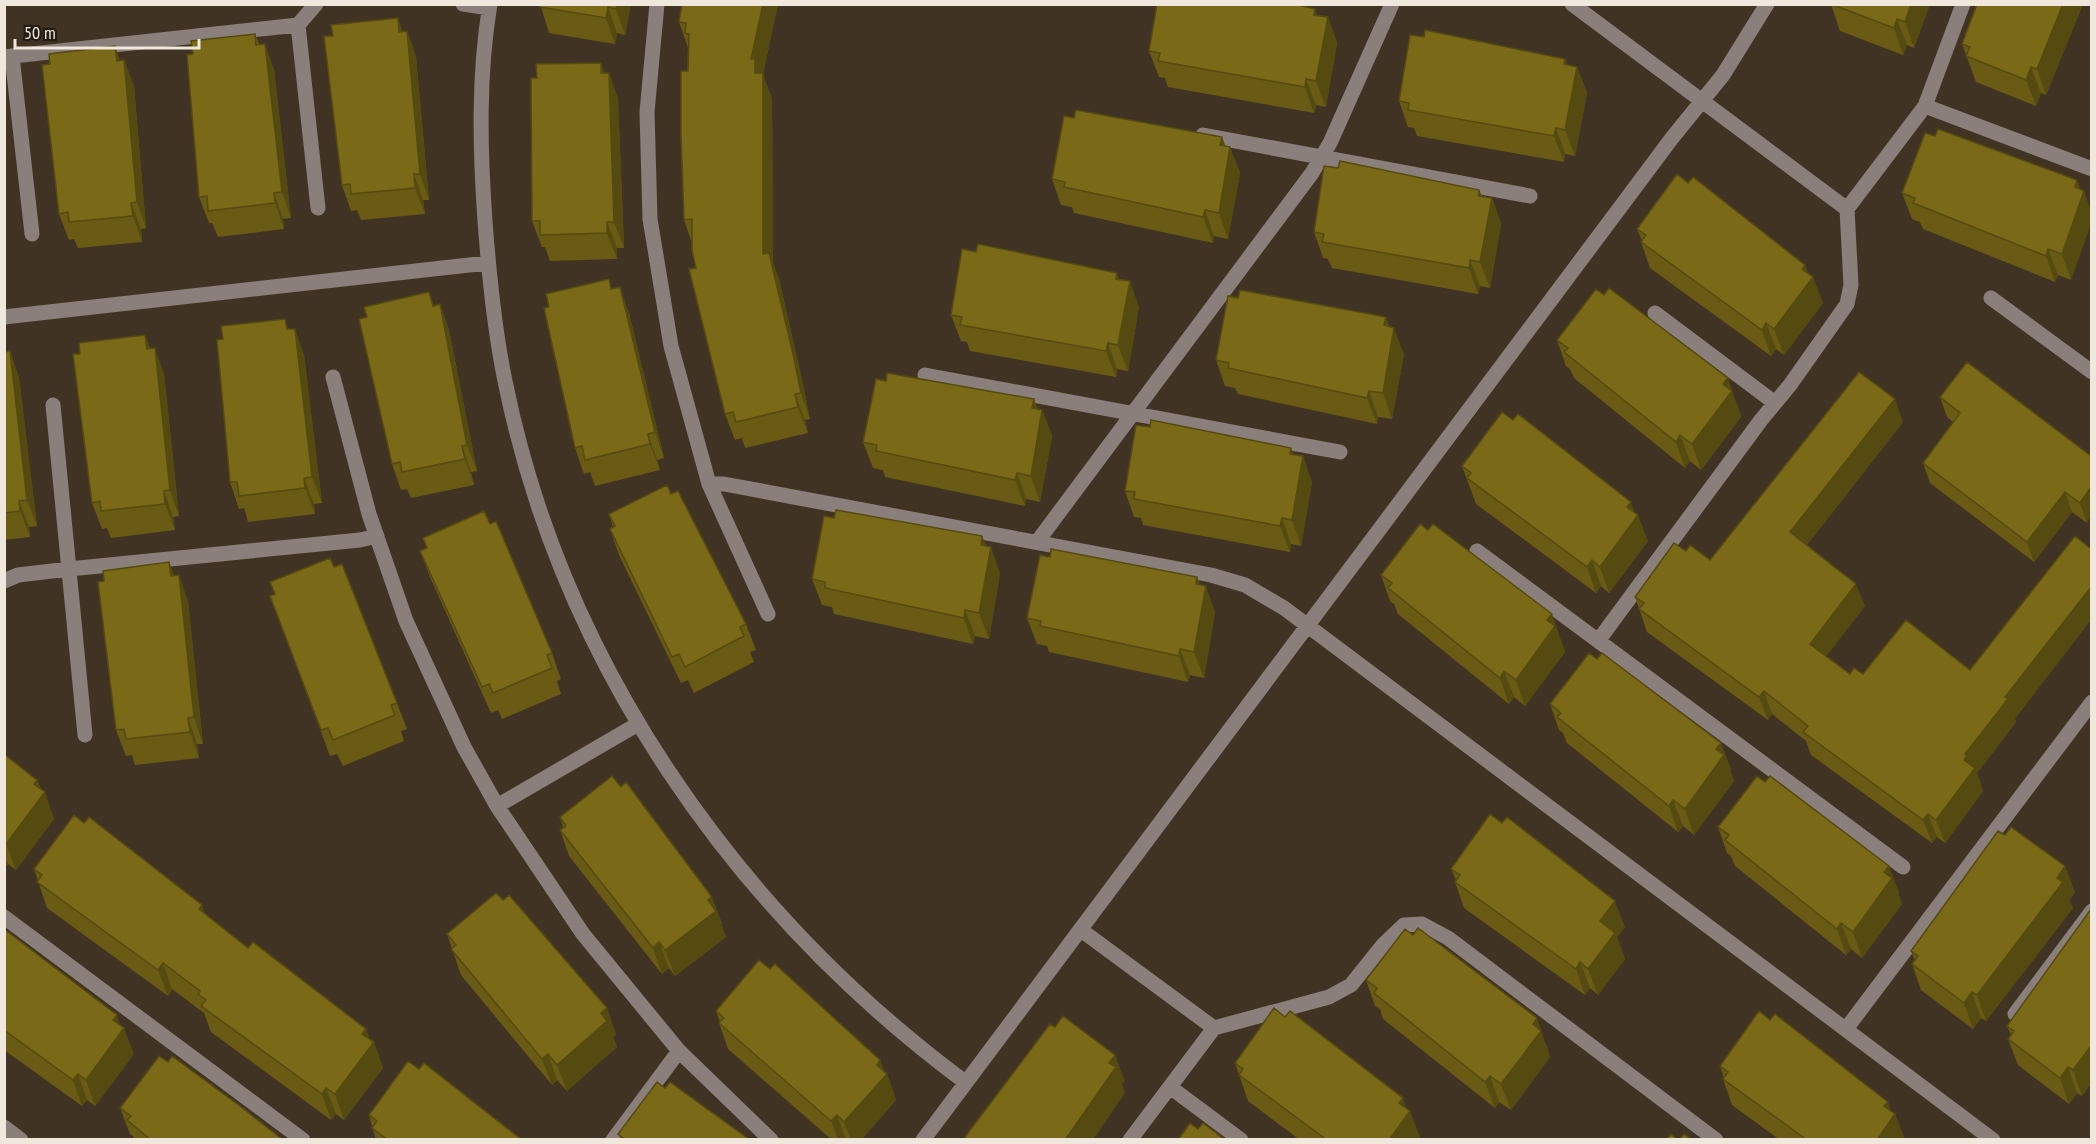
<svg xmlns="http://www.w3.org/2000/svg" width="2096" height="1144" viewBox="0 0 2096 1144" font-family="'PT Sans Narrow',sans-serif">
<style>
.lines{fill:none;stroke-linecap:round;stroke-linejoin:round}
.minor{stroke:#8a7f7b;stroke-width:15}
.wall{fill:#695a14}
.shaded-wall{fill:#554a10}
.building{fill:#7a6917;stroke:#554a10;stroke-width:1.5}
</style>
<rect width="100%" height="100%" fill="#413324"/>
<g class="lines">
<path class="minor" d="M463,4L489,8
M490,4C478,76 480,150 485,221C489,275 494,328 505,381C562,664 735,911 965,1082
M657,4L647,112L650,219L671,346L709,484L768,614
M1572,4L1847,209
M298,25L318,208
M12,56L32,234
M4,57L298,25L316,4
M1925,106L2092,169
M1203,135L1530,196
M1991,298L2092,372
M1655,313L1775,403
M4,317L487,263
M925,375L1340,452
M333,377L369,514L406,621L464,747L497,806L583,934L679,1051L771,1140
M53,405L85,735
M709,484H724L1211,575L1245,585L1284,608L1993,1140
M1037,542L1312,173L1330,143L1392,4
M1477,551L1903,867
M4,581L18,575L69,569L360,540L377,536
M1598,641L1761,420L1790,385L1847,304L1851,285L1847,209L1925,106L1963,4
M497,806L638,724
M4,917L303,1140
M1081,930L1214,1028
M2015,1014L2092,911
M1846,1029L2092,702
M1170,1087L1241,1140
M4,1127L21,1140
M613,1140L679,1051
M923,1140L1672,138L1723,75L1767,4
M1130,1140L1214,1028L1329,997L1351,985L1383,945L1404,925L1422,924L1448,938L1716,1140"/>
</g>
<path class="wall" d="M540,4H631L625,35L617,33L615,44L549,33Z
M682,4H778L763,74L772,99L773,263L779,279L802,380L810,419L805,420L808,433L745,448L742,438L735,440L725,414L692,243L684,220L688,48L679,22Z
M1831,4H1930L1914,48L1907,45L1903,55L1840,31Z
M2083,4L2046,95L2041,93L2036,106L1976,82L1962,44Z
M1318,15L1328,17L1337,43L1326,107L1316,105L1314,113L1168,87L1165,78L1159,77L1149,51Z
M403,31H407L416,57L429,200H423L425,214L361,220L357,210L351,211L342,185Z
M255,34L259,44L274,70L291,218L283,219L284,229L218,237L212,223H209L199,197L193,54Z
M1424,37L1565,59L1567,65L1577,67L1587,93L1575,156L1565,154L1564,162L1417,136L1414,128L1408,127L1399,101Z
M120,60H124L134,86L146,228L141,229L142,242L78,248L74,239L69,240L59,214Z
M601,63L604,73H609L618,99L624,248H617V259L550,261L545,247H542L532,221L537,78Z
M1074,118L1222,137L1225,146L1230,147L1240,173L1228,239L1214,236L1213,243L1074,213L1072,207L1061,205L1052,179Z
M1935,136L2077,180L2071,280L2058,275L2055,282L1923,229L1920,222L1912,219L1902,193Z
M1479,190L1482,196L1492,198L1501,224L1490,288L1480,286L1478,294L1332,268L1328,259L1323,258L1314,232Z
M1637,229L1809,274L1823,303L1784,355L1776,349L1771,356L1650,268L1641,242L1642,241Z
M1117,273L1119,279L1139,307L1128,371L1117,369L1116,377L970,351L967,342L961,341L951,315Z
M613,289L629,313L664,458L657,460L660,470L595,486L590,472L584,474L575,448Z
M1238,298L1386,317L1389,326L1404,354L1392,419L1378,417L1377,424L1238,394L1235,388L1225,386L1216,360Z
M440,304L449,330L477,471L471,472L474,485L411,498L407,489L401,490L392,464L434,306Z
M289,329L304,355L322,503L314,504L315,514L248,522L244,508L239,509L230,482Z
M145,335L150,348L164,374L179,516L173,517L175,530L111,538L107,528L102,529L92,503L80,354Z
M1557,340L1737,404L1741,417L1701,470L1690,461L1685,468L1574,378L1570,369L1566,366Z
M10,351L19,378L37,526L29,527L30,537L4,540V352Z
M1940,397L2091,456L2087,523L2072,512L2034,562L1930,483L1923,463L1953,422L1947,417Z
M1034,399L1037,409L1042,410L1052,436L1040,502L1026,499L1025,506L885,477L883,470L873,468L863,442Z
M1903,422L1807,545L1865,606L1826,656L1850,674H1863L2015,719L2016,722L1977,773L1983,791L1945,843L1937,837L1932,843L1811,755L1806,741L1772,714L1768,720L1647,632L1635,597L1686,551L1710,560Z
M1291,448L1293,454L1312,482L1301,546L1291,544L1290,552L1143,525L1141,518L1134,517L1125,491Z
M1462,466L1634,512L1648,541L1609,593L1601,586L1596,593L1476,504Z
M671,494L746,624L756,650L750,652L754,662L694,693L688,680L681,683L619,555L610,529L613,527L609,514Z
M834,518L982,536L986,546L1000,573L989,639L975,636L973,644L834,614L832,607L822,605L812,579Z
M420,551L552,653L561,679L557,681L561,694L502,719L498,710L491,713L430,577Z
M1050,557L1197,577L1200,585L1215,612L1204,678L1190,675L1188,682L1049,652L1047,646L1037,644L1027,618Z
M334,567L397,703L407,729L401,731L404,741L343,766L337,754L330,756L280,622L275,594L270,582Z
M1381,575L1561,640L1565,652L1525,706L1514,697L1509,704L1398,614L1394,604L1390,601Z
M175,576L188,601L203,744H197L199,758L135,765L132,755L126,756L116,730Z
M1550,704L1731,769L1730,770L1734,781L1694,835L1683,826L1678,832L1567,743L1563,733L1559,730Z
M4,754L37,780L54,819L16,870L8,864L4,869Z
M560,817L722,923L721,924L726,937L675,976L669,968L662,974L569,856L560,830L563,828Z
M1718,827L1899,892L1898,893L1902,904L1862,958L1851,949L1846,955L1735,866L1731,856L1727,853Z
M34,869L205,914L248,948L374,1042L383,1068L344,1120L336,1114L331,1120L211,1032L204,1013L172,989L168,996L47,908Z
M1451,869L1625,927L1617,937L1625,959L1598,995L1590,988L1585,995L1464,908L1455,882L1456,880Z
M2075,892L2069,900L2073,908L1986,1021L1981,1018L1973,1029L1921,990L1912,964L1915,960L1911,951Z
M2091,909L2082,1096L2077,1093L2069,1104L2018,1065L2008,1039L2011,1035L2007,1026Z
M4,929L120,1025L134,1054L95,1106L87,1100L82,1106L4,1050Z
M447,934L616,1034L613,1037L617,1047L567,1091L557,1080L552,1085L461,975Z
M1366,980L1546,1044L1550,1057L1511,1110L1499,1102L1495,1108L1383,1019L1380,1009L1375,1006Z
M716,1011L885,1072L887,1074L896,1100L861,1140H832L728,1049L719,1023L720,1022Z
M168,1062L283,1140H134L133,1136L130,1134L120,1108Z
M1235,1063L1406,1108L1420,1137L1418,1140H1300L1248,1101Z
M1720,1066L1891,1111L1895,1114L1905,1140H1780L1732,1105L1723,1079L1724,1078Z
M419,1069L522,1140H376L369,1115Z
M665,1088L750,1140H621L618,1134Z"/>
<path class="shaded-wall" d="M617,4H631L625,35L616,9Z
M763,4H778L763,74L772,99L773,263L779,279L802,380L810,419L801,393L763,254L755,73L751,59Z
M1911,4H1930L1914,48L1905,22Z
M2063,4H2083L2046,95L2037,69Z
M608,7L617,33L615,44L606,18Z
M1315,9L1325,35L1328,17L1337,43L1326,107L1316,81L1314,15Z
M398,18L407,44L399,32Z
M1897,19L1907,45L1903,55L1894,28Z
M407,31L416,57L429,200L420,174Z
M265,44L274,70L291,218L282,192Z
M115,46L124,72L117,61Z
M1565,59L1574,84L1577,67L1587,93L1575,156L1565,130L1564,64Z
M124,60L134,86L146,228L137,202Z
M601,63L609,87V73L618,99L624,248L614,222Z
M2031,67L2041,93L2036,106L2026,80Z
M1306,79L1316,105L1314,113L1305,87Z
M1556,128L1565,154L1564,162L1554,136Z
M1222,137L1229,156L1230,147L1240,173L1228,239L1219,213L1220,145Z
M414,174L423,200L425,214L415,188Z
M2077,180L2083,195L2084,191L2091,211V224L2071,280L2062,254L2075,187Z
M1479,190L1489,215L1492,198L1501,224L1490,288L1480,262L1479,196Z
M274,193L283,219L284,229L275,203Z
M131,203L141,229L142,242L133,216Z
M1205,210L1214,236L1213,243L1203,217Z
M607,222L617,248V259L607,233Z
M2048,249L2058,275L2055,282L2046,256Z
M1470,260L1480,286L1478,294L1469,268Z
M1805,265L1811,280L1813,277L1823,303L1784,355L1774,329L1802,269Z
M1117,273L1126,299L1130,281L1139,307L1128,371L1118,345L1116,279Z
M620,287L629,313L664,458L655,432Z
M440,304L449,330L477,471L467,445Z
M1386,317L1393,337L1394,328L1404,354L1392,419L1383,393L1384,325Z
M1766,323L1776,349L1771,356L1762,330Z
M295,329L304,355L322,503L312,477Z
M145,335L155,361L147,349Z
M1108,343L1117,369L1116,377L1106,351Z
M155,348L164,374L179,516L170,490Z
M10,351L19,378L37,526L27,500Z
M1728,378L1741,417L1701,470L1692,444L1723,384Z
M1369,391L1378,417L1377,424L1367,398Z
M795,394L805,420L808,433L798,407Z
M1034,399L1041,418L1042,410L1052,436L1040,502L1031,476L1032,408Z
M1895,399L1903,422L1799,555L1790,532Z
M648,434L657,460L660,470L650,444Z
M1680,435L1690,461L1685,468L1676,442Z
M462,446L471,472L474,485L465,459Z
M1291,448L1300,473L1303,456L1312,482L1301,546L1292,520L1290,454Z
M1017,473L1026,499L1025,506L1015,480Z
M304,478L314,504L315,514L305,488Z
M2091,487V516L2087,523L2080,503Z
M164,491L173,517L175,530L165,504Z
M2065,492L2072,512L2034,562L2027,542Z
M19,501L29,527L30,537L20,511Z
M1631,502L1636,517L1638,515L1648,541L1609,593L1600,567L1627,507Z
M1282,518L1291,544L1290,552L1280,526Z
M982,536L990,555L991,547L1000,573L989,639L979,613L981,545Z
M1592,560L1601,586L1596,593L1587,567Z
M169,562L179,588L171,576Z
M179,575L188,601L203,744L194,717Z
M1197,577L1204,596L1206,586L1215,612L1204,678L1194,652L1196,584Z
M1856,584L1865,606L1818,667L1810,644Z
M2091,587V620L2015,719L2016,722L1977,773L1983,791L1945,843L1936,820L1964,760L1965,754L2005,697Z
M965,610L975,636L973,644L964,618Z
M1552,614L1565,652L1525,706L1516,680L1547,620Z
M1180,649L1190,675L1188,682L1179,656Z
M1504,671L1514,697L1509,704L1500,678Z
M1764,691L1772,714L1768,720L1759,697Z
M188,718L197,744L199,758L190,732Z
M1721,743L1731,769L1730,770L1734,781L1694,835L1685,809L1716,749Z
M37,780L43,795L45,792L54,819L16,870L6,844L34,784Z
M1673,800L1683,826L1678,832L1669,806Z
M1928,814L1937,837L1932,843L1923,820Z
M4,855L8,864L4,869Z
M1889,866L1899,892L1898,893L1902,904L1862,958L1853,932L1884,872Z
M2065,866L2075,892L2069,900L2073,908L1986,1021L1977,995Z
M712,897L722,923L721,924L726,937L675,976L665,950L708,900Z
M1615,901L1625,927L1617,937L1625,959L1598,995L1588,969L1600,921Z
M202,905L211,931L199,909Z
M1841,923L1851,949L1846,955L1837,929Z
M659,942L669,968L662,974L653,948Z
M1580,962L1590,988L1585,995L1576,969Z
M163,963L172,989L168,996L158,970Z
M1972,992L1981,1018L1973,1029L1964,1003Z
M607,1008L616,1034L613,1037L617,1047L567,1091L557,1065L601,1013Z
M117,1015L122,1031L124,1028L134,1054L95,1106L86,1080L113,1020Z
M1537,1018L1550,1057L1511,1110L1501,1084L1533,1024Z
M366,1029L372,1045L374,1042L383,1068L344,1120L335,1094L362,1034Z
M2091,1046V1084L2082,1096L2073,1070Z
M548,1054L557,1080L552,1085L542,1059Z
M1115,1055L1125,1081L1122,1084L1125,1093L1093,1140H1065L1109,1063Z
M880,1060L886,1075L887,1074L896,1100L861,1140H851L844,1122L877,1065Z
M2068,1067L2077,1093L2069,1104L2060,1078Z
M78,1074L87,1100L82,1106L73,1080Z
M1490,1076L1499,1102L1495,1108L1485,1082Z
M326,1088L336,1114L331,1120L322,1094Z
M1403,1098L1408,1114L1410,1111L1420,1137L1418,1140H1389L1399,1103Z
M1888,1102L1893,1117L1895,1114L1905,1140H1877L1884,1106Z
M837,1115L846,1140H838L831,1121Z"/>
<path class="building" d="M540,4H617L616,9L608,7L606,18L540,7Z
M682,4H763L751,59H755V73H763V254L769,253L793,354L801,393L795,394L798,407L736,422L733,412L725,414L689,269L696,268L692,250V219L684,220L681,135V71H688L689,34L685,33L686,23L679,22Z
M1157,4H1294L1315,9L1314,15L1328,17L1316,81L1306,79L1305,87L1158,61L1160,53L1149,51Z
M1831,4H1911L1905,22L1897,19L1894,28Z
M1977,4H2063L2037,69L2031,67L2026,80L1966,56L1970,47L1962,44Z
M398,18L399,32L407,31L420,174H414L415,188L351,194L350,184L342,185L324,36H333L331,25Z
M1425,30L1565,59L1564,64L1577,67L1565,130L1556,128L1554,136L1408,110L1409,103L1399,101L1410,35L1424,37Z
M255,34L256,45L265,44L282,192L274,193L275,203L208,211L207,196L199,197L187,55L193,54L191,41Z
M115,46L117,61L124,60L137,202L131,203L133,216L69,222L68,212L59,214L42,65L50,64L49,54Z
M601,63V73H609L614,222H607V233L540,235V221H532L531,78H537L536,64Z
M1076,110L1222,137L1220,145L1230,147L1219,213L1205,210L1203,217L1064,187L1065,182L1052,179L1064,116L1074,118Z
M1938,129L2077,180L2075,187L2084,191L2062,254L2048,249L2046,256L1913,203L1915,198L1902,193L1925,133L1935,136Z
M1340,161L1479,190V196L1492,198L1480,262L1470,260L1469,268L1322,242L1324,234L1314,232L1324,166L1338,168Z
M1677,174L1688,183L1693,177L1805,265L1802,269L1813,277L1774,329L1766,323L1762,330L1641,242L1646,235L1637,229Z
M978,244L1117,273L1116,279L1130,281L1118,345L1108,343L1106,351L960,325L962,317L951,315L962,249L976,252Z
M609,279L611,289L620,287L655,432L648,434L650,444L585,460L582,446L575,448L544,308L549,307L546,294Z
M1609,288L1728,378L1723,384L1732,391L1692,444L1680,435L1676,442L1564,352L1568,348L1557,340L1596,289L1604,295Z
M1240,290L1386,317L1384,325L1394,328L1383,393L1369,391L1367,398L1228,368L1229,363L1216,360L1228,296L1238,298Z
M429,292L433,306L440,304L467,445L462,446L465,459L402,472L400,462L392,464L359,319L367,317L364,307Z
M285,319L287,329H295L312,477L304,478L305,488L239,496L237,482H230L217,340L223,339L221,326Z
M145,335L147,349L155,348L170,490L164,491L165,504L101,511L100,501L92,503L73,354H80L79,343Z
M10,351L27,500L19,501L20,511L4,513V352Z
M1967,362L2091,456V487L2080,503L2065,492L2027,542L1923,463L1960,413L1940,397Z
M1859,372L1895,399L1790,532L1856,584L1810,644L1850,674L1854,668L1863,674L1906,620L1970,670L2075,536L2091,549V587L2005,697L2008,699L1965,754L1967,755L1964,760L1975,768L1936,820L1928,814L1923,820L1803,732L1808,726L1764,691L1759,697L1639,609L1644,603L1635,597L1674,543L1686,551L1690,545L1710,560Z
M887,373L1034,399L1032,408L1042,410L1031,476L1017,473L1015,480L876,451L877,445L863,442L876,379L886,381Z
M1502,412L1513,420L1518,414L1631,502L1627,507L1638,515L1600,567L1592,560L1587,567L1467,478L1471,473L1462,466Z
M1151,420L1291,448L1290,454L1303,456L1292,520L1282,518L1280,526L1134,499L1135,492L1125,491L1136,425L1150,427Z
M667,485L671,494L678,491L746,624L740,627L744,636L685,667L679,654L672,657L610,529L615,526L609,514Z
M836,510L982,536L981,545L991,547L979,613L965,610L964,618L825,588V582L812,579L824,516L834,518Z
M484,511L490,524L496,521L552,653L547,655L552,668L493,693L489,684L482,687L420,551L427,548L423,538Z
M1420,524L1428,530L1433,524L1552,614L1547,620L1555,626L1516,680L1504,671L1500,678L1388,588L1392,583L1381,575Z
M1051,549L1197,577L1196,584L1206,586L1194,652L1180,649L1179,656L1040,626L1041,621L1027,618L1040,555L1050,557Z
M330,558L334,567L342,564L397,703L391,705L395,715L333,740L328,728L321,730L270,596L275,594L270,582Z
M169,562L171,576L179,575L194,717L188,718L190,732L126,739L124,729L116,730L98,582L104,581L103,571Z
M1589,653L1597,659L1602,653L1721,743L1716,749L1724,755L1685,809L1673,800L1669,806L1557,717L1561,713L1550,704Z
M4,754L37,780L34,784L45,792L6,844L4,843Z
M612,776L621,787L626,782L712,897L708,900L716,911L665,950L659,942L653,948L560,830L566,826L560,817Z
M1757,776L1765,782L1770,776L1889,866L1884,872L1892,878L1853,932L1841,923L1837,929L1725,840L1729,835L1718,827Z
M1490,814L1502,823L1507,817L1615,901L1600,921L1615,933L1588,969L1580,962L1576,969L1455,882L1460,875L1451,869Z
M74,815L84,823L89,817L202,905L199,909L248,948L253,942L366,1029L362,1034L374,1042L335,1094L326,1088L322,1094L201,1006L206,1000L198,994L200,991L163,963L158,970L37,882L42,875L34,869Z
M2011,827L2065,866L2057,878L2063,882L1977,995L1972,992L1964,1003L1912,964L1918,956L1911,951L1998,831L2005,835Z
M496,893L503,900L509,895L607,1008L601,1013L607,1021L557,1065L548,1054L542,1059L451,949L456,945L447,934Z
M2091,909V1046L2073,1070L2068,1067L2060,1078L2008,1039L2014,1031L2007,1026Z
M1418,928L1537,1018L1533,1024L1541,1031L1501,1084L1490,1076L1485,1082L1374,993L1377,988L1366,980L1405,929L1413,935Z
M4,929L117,1015L113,1020L124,1028L86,1080L78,1074L73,1080L4,1030Z
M759,960L770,969L775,964L880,1060L877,1065L887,1074L844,1122L837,1115L831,1121L719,1023L724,1018L716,1011Z
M1274,1008L1285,1017L1290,1011L1403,1098L1399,1103L1410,1111L1389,1140H1327L1239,1075L1243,1069L1235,1063Z
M1759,1011L1770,1020L1775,1014L1888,1102L1884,1106L1895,1114L1877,1140H1807L1723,1079L1728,1072L1720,1066Z
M1063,1016L1115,1055L1109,1063L1116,1067L1065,1140H968L965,1137L1050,1024L1055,1027Z
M159,1056L168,1062L172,1056L240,1106L283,1140H151L127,1120L131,1116L120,1108Z
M408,1061L419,1069L424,1063L522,1140H388L372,1128L377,1121L369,1115Z
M657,1082L665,1088L670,1082L750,1140H626L618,1134Z
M1190,1123L1198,1129L1203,1123L1225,1140H1178Z
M1671,1134L1678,1140H1666Z
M1684,1134L1692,1140H1679Z"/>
<rect width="2096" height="1144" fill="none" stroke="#f0e7dd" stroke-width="12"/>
<path d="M15 39v9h184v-9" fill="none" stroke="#f0e7dd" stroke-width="3"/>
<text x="24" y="39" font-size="18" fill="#f0e7dd" stroke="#231c15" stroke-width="4.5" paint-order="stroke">50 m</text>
</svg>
